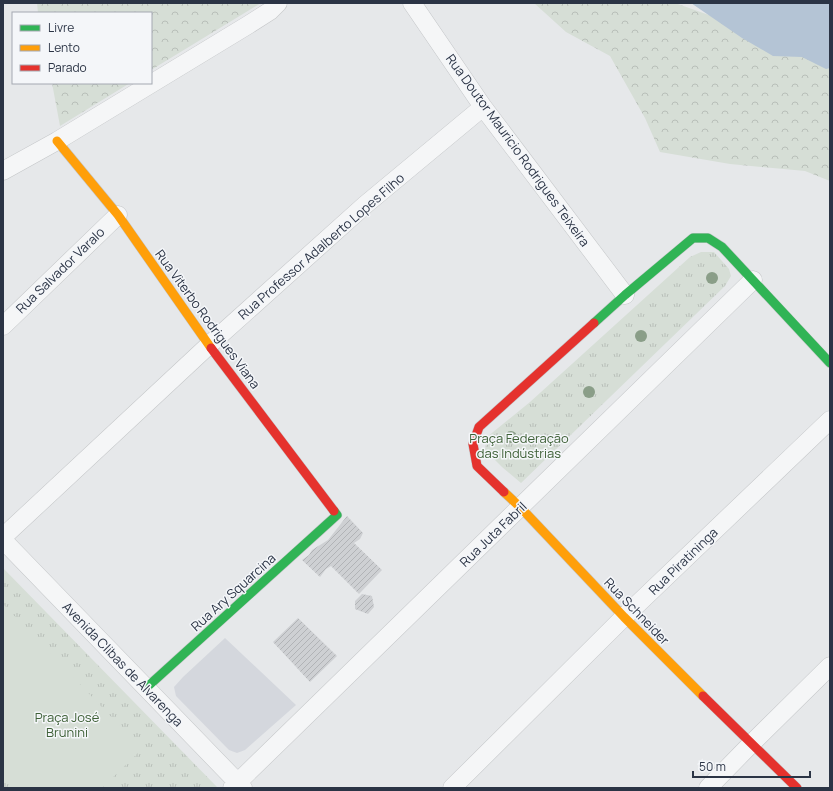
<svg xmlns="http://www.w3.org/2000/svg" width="833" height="791" viewBox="0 0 833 791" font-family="Manrope,sans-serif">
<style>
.built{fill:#d4d7dd}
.forest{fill:url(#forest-crowns)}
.park{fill:url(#park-tufts)}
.pitch{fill:#d6ded6}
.water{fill:#b4c4d5}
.building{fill:url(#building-hatch)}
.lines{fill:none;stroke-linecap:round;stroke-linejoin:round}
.street-casing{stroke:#c4c6c8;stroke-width:19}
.fast-casing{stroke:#c4c6c8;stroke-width:10}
.slow-casing{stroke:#c4c6c8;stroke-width:10}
.jam-casing{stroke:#c4c6c8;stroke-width:10}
.street{stroke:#f5f6f7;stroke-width:18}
.fast{stroke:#30b455;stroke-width:9}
.slow{stroke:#ff9f0a;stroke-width:9}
.jam{stroke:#e5322d;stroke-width:9}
.tree{fill:#8a9e88}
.labels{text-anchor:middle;stroke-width:3;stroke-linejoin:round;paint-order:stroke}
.street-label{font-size:13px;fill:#2b3445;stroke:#f4f6f9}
.park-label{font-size:13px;fill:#3f6138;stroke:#f4f6f9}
</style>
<defs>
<pattern id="forest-crowns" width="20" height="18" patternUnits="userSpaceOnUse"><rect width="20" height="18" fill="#d6ded6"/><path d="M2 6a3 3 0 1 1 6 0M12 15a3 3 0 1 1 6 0" fill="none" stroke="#b8bfb9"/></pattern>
<pattern id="park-tufts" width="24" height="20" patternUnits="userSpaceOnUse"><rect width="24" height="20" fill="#d6ded6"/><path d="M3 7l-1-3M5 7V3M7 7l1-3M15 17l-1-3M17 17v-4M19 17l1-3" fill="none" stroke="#b8bfb9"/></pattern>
<pattern id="building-hatch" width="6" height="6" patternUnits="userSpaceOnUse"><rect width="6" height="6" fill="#ced0d3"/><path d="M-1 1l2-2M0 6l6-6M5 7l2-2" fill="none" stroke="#b1b3b6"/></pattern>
</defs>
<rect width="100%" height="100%" fill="#e6e8ea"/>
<path class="built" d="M225,638L296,705L245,750L237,753L229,750L176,696L174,687L183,677Z"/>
<path class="forest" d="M37,3H261L151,70V13H38Z
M534,3H675L830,58V181L805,171L730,164L660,152L645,118L610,56L566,32Z
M52,83H130L60,126Z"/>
<path class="park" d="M701,252H714L729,269L731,276L725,286L521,483L502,467L485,450L487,437L530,402L690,257Z
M3,568L217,787L216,788H3Z"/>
<path class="pitch" d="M3,604L142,749L102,788H18L3,773Z"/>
<path class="water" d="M691,3H830V68L826,69L802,57L773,56L742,38Z"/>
<path class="building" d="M347,516L363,533L360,539L354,543L382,570L359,594L331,566L326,569L320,577L302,560L309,555L312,550L328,540Z
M362,594L372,596L374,607L368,614L355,609V601Z
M298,618L337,656L310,682L273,642Z"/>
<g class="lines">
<defs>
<path id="street" d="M412,3L483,107L625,295
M3,171L57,141L248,25L270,11L278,3
M3,326L118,215
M3,537L209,345L365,205L483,107
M3,540L243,788
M232,788L753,280
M452,788L624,617L830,420
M708,788L751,744L830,666"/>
<path id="fast" d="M594,323L625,295L693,238H708L722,247L830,363
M146,688L337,515L334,511"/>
<path id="slow" d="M57,141L118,215L211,348
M504,492L521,508L624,617L703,696"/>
<path id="jam" d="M211,348L334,511
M504,492L477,466L473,444L479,427L594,323
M703,696L797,788"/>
</defs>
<use href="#street" class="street-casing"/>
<use href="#fast" class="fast-casing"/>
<use href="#slow" class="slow-casing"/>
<use href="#jam" class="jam-casing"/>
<use href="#street" class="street"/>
<use href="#fast" class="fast"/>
<use href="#slow" class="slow"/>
<use href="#jam" class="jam"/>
</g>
<g class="tree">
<circle cx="712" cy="278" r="6"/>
<circle cx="641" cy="336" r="6"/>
<circle cx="589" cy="392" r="6"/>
<circle cx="511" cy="437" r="6"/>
</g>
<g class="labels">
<g class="street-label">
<text transform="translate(518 150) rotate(54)" y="5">Rua Doutor Mauricio Rodrigues Teixeira</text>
<text transform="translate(321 246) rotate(-41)" y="5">Rua Professor Adalberto Lopes Filho</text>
<text transform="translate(60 270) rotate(-44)" y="5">Rua Salvador Varalo</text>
<text transform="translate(208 319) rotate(54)" y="5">Rua Viterbo Rodrigues Viana</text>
<text transform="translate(493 534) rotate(-44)" y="5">Rua Juta Fabril</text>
<text transform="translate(683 561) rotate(-44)" y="5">Rua Piratininga</text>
<text transform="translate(233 592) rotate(-42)" y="5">Rua Ary Squarcina</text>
<text transform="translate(637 611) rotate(46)" y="5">Rua Schneider</text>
<text transform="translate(123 664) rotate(46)" y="5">Avenida Clibas de Alvarenga</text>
</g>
<g class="park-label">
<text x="519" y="443">Praça Federação<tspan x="519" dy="15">das Indústrias</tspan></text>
<text x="67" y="722">Praça José<tspan x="67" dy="15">Brunini</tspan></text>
</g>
</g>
<rect width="833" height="791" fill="none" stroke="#2b3445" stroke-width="8"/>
<rect x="12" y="12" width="140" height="72" fill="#f4f6f9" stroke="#a4a8b1"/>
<rect x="20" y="25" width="20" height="6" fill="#30b455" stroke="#a4a8b1"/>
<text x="48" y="32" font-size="12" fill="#2b3445">Livre</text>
<rect x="20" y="45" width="20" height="6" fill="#ff9f0a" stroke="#a4a8b1"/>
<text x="48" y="52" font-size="12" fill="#2b3445">Lento</text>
<rect x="20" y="65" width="20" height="6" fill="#e5322d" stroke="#a4a8b1"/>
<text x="48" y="72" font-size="12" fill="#2b3445">Parado</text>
<path d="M693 771v6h117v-6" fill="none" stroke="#2b3445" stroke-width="2"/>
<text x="699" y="771" font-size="12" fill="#2b3445" stroke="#f4f6f9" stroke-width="3" paint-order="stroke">50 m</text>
</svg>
